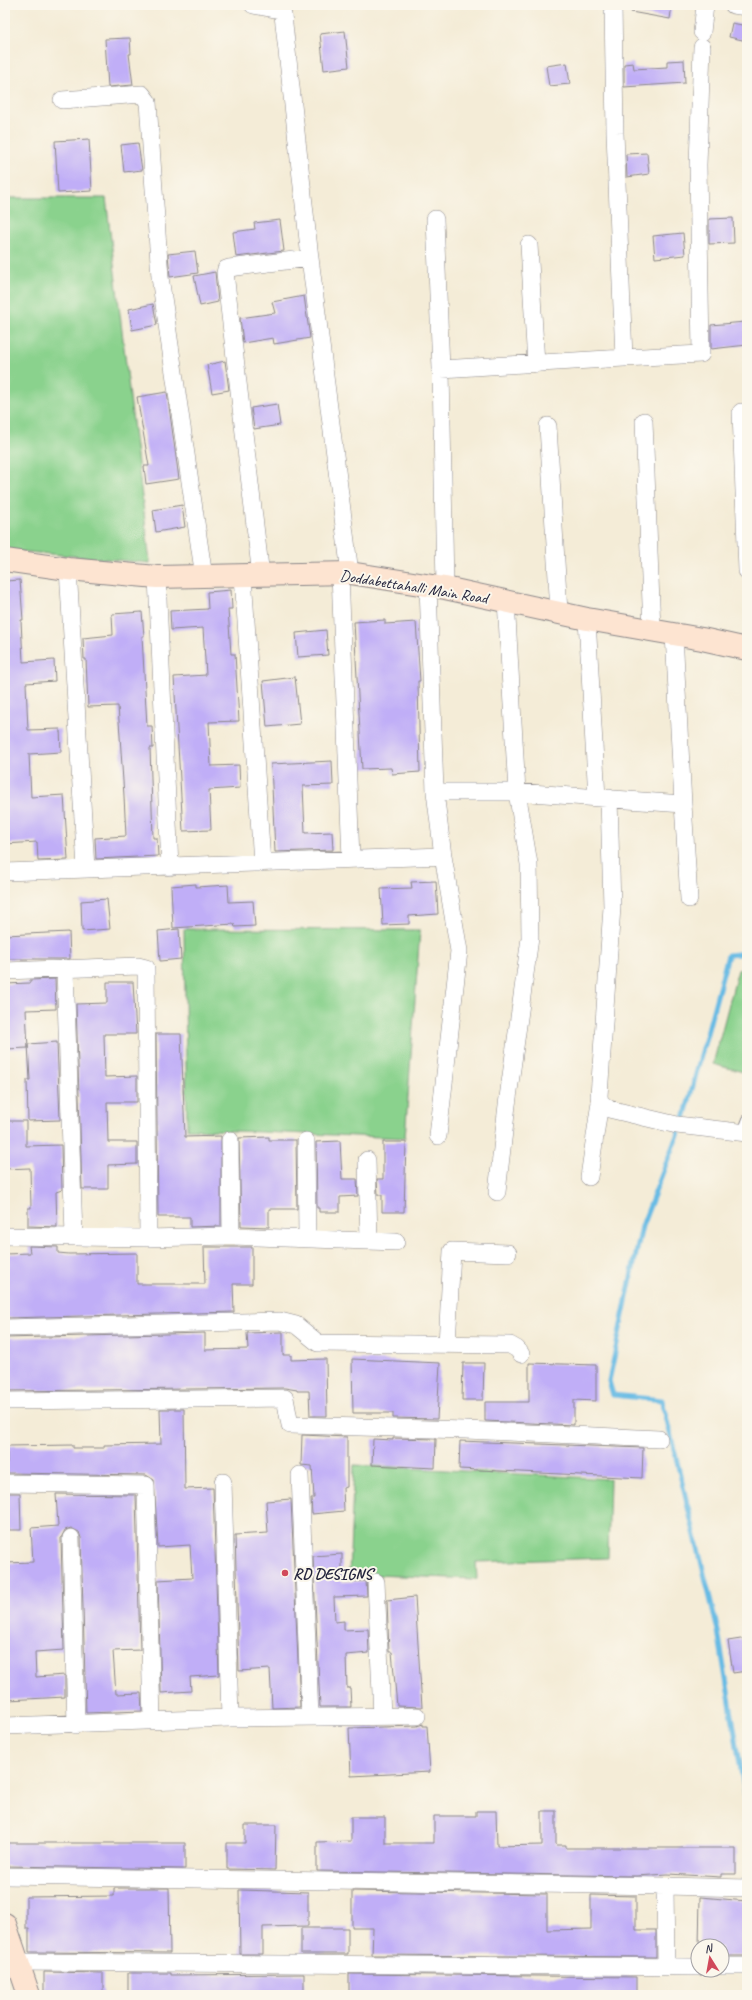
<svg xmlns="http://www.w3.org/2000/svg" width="752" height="2000" viewBox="0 0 752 2000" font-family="Caveat,sans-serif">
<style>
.green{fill:#8ad28d;stroke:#567a64}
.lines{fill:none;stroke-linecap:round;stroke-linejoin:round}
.stream{stroke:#68bbe4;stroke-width:5}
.building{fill:#c0aef7}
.lane-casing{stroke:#8b8789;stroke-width:10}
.street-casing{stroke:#8b8789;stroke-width:18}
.secondary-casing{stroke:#8b8789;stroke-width:24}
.lane{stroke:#fff;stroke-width:8}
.street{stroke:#fff;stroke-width:17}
.secondary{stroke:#fde4d1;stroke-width:22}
.poi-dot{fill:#d1495b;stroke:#fbf7ec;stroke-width:1.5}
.labels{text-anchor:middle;stroke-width:4;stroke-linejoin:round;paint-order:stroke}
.street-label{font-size:16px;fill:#22223b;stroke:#fbf7ec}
.poi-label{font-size:16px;font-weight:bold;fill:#22223b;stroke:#fbf7ec;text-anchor:start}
</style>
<rect width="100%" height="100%" fill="#fbf7ec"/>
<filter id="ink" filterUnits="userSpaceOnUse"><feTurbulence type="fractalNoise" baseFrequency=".025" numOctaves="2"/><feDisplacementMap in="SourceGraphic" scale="8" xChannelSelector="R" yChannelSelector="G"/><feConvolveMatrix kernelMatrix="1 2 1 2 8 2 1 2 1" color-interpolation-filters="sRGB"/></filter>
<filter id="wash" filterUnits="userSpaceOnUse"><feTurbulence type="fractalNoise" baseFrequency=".012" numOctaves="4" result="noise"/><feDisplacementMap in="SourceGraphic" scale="16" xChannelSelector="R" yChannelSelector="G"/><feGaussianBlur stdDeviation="0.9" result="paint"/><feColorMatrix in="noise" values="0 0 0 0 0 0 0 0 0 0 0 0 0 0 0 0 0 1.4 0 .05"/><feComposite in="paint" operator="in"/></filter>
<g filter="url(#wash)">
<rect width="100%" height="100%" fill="#f4ecd7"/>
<path class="green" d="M5,198H106L150,563L5,550Z
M184,929L420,930L405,1138L187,1129Z
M747,967V1073L713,1064L738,970Z
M354,1465L610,1479L608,1558L476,1562L477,1579L349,1574Z"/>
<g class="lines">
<path class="stream" d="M747,953L728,955L685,1115L642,1226L609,1381L613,1395L662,1400L718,1631L747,1806"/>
</g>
<g id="blocks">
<path class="building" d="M632,5H672L670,19L631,12Z
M732,23L747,26V41L729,37Z
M345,31L349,67L324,70L320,34Z
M130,38L131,54H129L133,85L108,87L105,39Z
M684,60L685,83L624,87V64L633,63L634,69L667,67V61Z
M567,63L570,84L549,86L546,66Z
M89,139L92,191L58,193L55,141Z
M138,143L142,170L124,172L121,145Z
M647,153L649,174L627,177L626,154Z
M733,218L734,243L709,244V219Z
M280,220L284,251L236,257L233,232L255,229L254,223Z
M683,233L685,255L655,258L653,236Z
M195,251L198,273L170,277L168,254Z
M215,272L218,302L200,306L194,276Z
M304,296L310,338L274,344L273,338L243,343L240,318L275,313L272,302Z
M153,304L157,325L132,330L129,309Z
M745,322L747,345L711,349V325Z
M225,361L229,390L212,393L207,365Z
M167,392L179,479L146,484L144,466H149L137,397Z
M277,404L280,425L254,429L251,408Z
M182,505L185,527L156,532L153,510Z
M20,580L23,620H21L23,662L54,660L55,681L26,683L28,730L60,729L61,752L29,754L31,797L64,795L68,860L38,861L37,842L5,844V581Z
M231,590L232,609H228L231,654H235L239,721L209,722L211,766L239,765L240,788L209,790L211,830L183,831L174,677L206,675L203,628L171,630L170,611L208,609L207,592Z
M142,612L144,636H142L147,726H152L153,748H150L153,838H157L158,856L96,859L95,838L126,836L124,796L118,706L88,707L86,659H84L83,638L113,635L112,614Z
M385,620V624L416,622L420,681H418L420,772L392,774L391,768L362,769L354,622Z
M326,630L328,655L298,657L296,633Z
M295,677L300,724L267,727L263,681Z
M332,761L333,785L303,786L305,833L332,832L333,850L275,852L271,764Z
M436,881L438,914L409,916V924L383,925L381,889L412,888L411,882Z
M196,884V887L228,885L229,902L253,901L255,926L235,927L234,924L173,928L171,886Z
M107,899L110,929L82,931L81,901Z
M179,929L181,959L160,961L158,931Z
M69,932L70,959H6L5,935Z
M55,979L56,1009L26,1010L28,1048L5,1049V984L30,983V980Z
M107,982H133L136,1034H104L105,1077L137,1076V1102H107L108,1142H137V1164L108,1165V1189H82L76,1004L107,1003Z
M156,1034H181L185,1137L221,1136V1226L190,1227V1217H158Z
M57,1042L60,1120L28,1121L27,1080H30L28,1044Z
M5,1121H26V1146L61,1145L62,1190L56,1192L57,1227L28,1226V1208H31L30,1168L5,1169Z
M269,1137V1140H296L297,1209H269V1227L241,1226L239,1138Z
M340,1141L342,1179H357L358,1196L340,1197V1212H319V1208H317L316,1142Z
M383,1142H406L404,1212H382V1195H378L377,1179H383Z
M29,1246L58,1247V1253L69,1254L137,1253V1284H205L204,1247H252V1284H233L234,1312L6,1318L5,1254L30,1253Z
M281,1332H283V1355H291V1360L326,1359L327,1416H310L309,1391H297V1390L285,1388L5,1391V1338L205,1333V1350L248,1349L247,1333Z
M352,1359L440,1363L437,1419L393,1418V1413H353Z
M463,1363H484L483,1400H462Z
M529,1363L596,1365V1401L574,1400V1425L485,1421V1402H529Z
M160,1409H184L185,1489L213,1488L219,1675L190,1677L191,1691L161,1693L158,1580L192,1578L190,1545L158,1547L154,1480L146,1475L7,1473V1446L73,1445V1448H104V1445L161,1444Z
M302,1435L347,1437V1487L343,1488L344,1511L312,1514L311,1498H314L312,1466L301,1465Z
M393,1438L436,1439L435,1468L372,1465L373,1439L393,1440Z
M460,1441L643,1448L642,1478L459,1469Z
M5,1493H20L21,1530H5Z
M56,1494L136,1495L140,1650L113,1651L116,1694L141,1693L142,1711L86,1713L81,1538L79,1532L71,1528L65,1530L61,1538L64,1650L35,1652L36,1677L65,1675V1697L8,1700L5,1632V1563L33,1562L31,1528L58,1526Z
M291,1499L300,1707L272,1708L270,1669L239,1671L235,1535L268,1533L266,1501Z
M342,1554V1582L366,1581L367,1596L334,1597L335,1622L344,1621V1630L368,1629L369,1653L346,1655L347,1688H350L351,1707H320L313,1556Z
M415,1597L422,1707L397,1706L392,1652H389L387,1600Z
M747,1638V1671L733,1673L728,1641Z
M423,1724V1726H427L430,1772L351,1776L349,1728L417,1726Z
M476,1811H496L497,1846L542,1845V1811H556V1845H566V1848H736V1874H721V1877L668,1874L636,1876L317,1871V1842L351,1841V1817H385V1843H434V1816H476Z
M245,1825H276L275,1870L227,1869V1843H245Z
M5,1843H185V1869L5,1866Z
M114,1888H169L170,1953L29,1952V1928H26V1897L114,1896Z
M239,1890L308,1892V1926L263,1927V1954H240Z
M352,1891L547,1894V1930L591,1929V1895L636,1896V1930H656V1957L372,1955L373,1928H352Z
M700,1897L747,1901V1956H722V1946H699Z
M301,1928H348V1954H301Z
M44,1972L103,1973V1995H44Z
M128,1973H171V1975L304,1974V1995H128Z
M349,1974L636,1977V1995H349Z"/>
</g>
</g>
<g filter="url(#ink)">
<use href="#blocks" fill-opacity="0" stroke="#8b8789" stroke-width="1"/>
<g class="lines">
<defs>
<path id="lane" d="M742,1132L747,1119"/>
<path id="street" d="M253,5L280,10L283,15L310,258L350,573
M733,5L747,7
M702,32L705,5
M62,100L142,94L148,102L160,277L204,577
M435,219L441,369L445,588
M529,245L536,364
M624,358L701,354L698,165L702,47
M441,369L624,358L615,133L613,5
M741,412L747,571
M644,421L652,630
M548,426L559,612
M68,569L86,869
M340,573L351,859
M243,576L262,863
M261,576L225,273L226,269L229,268L310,258
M157,577L170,867
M587,619L597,798
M435,792H517L683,804L674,634
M609,798L612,907L599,1096L600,1102L609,1109L677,1125L747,1133
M683,804L689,899
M5,872L443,856L435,792L428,585
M65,968L74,1236
M5,971L138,966L146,968L148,1238
M438,1136L459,951L443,856
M230,1140L231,1236
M306,1141L307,1239
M367,1160L369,1241
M589,1177L600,1102
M497,1192L507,1105L530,938L529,864L517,792L506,600
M5,1236L148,1238L231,1236L396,1242
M5,1328L280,1321L296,1325L318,1343L510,1345L517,1349L521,1354
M447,1345L452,1251L508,1253
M5,1401L285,1398L290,1425L465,1430L659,1439
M300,1475L310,1717
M223,1482L230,1718
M5,1483L146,1485L152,1721
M71,1538L76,1725
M376,1582L382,1716
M5,1726L230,1718L417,1716
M5,1876L665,1886L666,1967
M665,1886L747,1888
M17,1962L698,1967
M722,1966H747"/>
<path id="secondary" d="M5,560L68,569L157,577L350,573L445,588L587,619L702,639L747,649
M5,1924L29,1995"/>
</defs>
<use href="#lane" class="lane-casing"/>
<use href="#street" class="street-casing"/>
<use href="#secondary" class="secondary-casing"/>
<use href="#lane" class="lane"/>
<use href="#street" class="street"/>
<use href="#secondary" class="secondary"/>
</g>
</g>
<circle class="poi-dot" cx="285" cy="1573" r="4"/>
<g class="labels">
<g class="street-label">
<text transform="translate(414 586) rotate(9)" y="6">Doddabettahalli Main Road</text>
</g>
<g class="poi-label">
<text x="293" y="1579">RD DESIGNS</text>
</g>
</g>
<rect width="752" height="2000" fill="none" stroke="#fbf7ec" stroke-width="20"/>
<g transform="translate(710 1958) rotate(349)"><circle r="19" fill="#fbf7ec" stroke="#a4a2a5"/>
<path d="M0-3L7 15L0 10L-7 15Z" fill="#d1495b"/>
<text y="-6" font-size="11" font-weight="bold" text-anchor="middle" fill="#22223b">N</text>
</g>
</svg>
